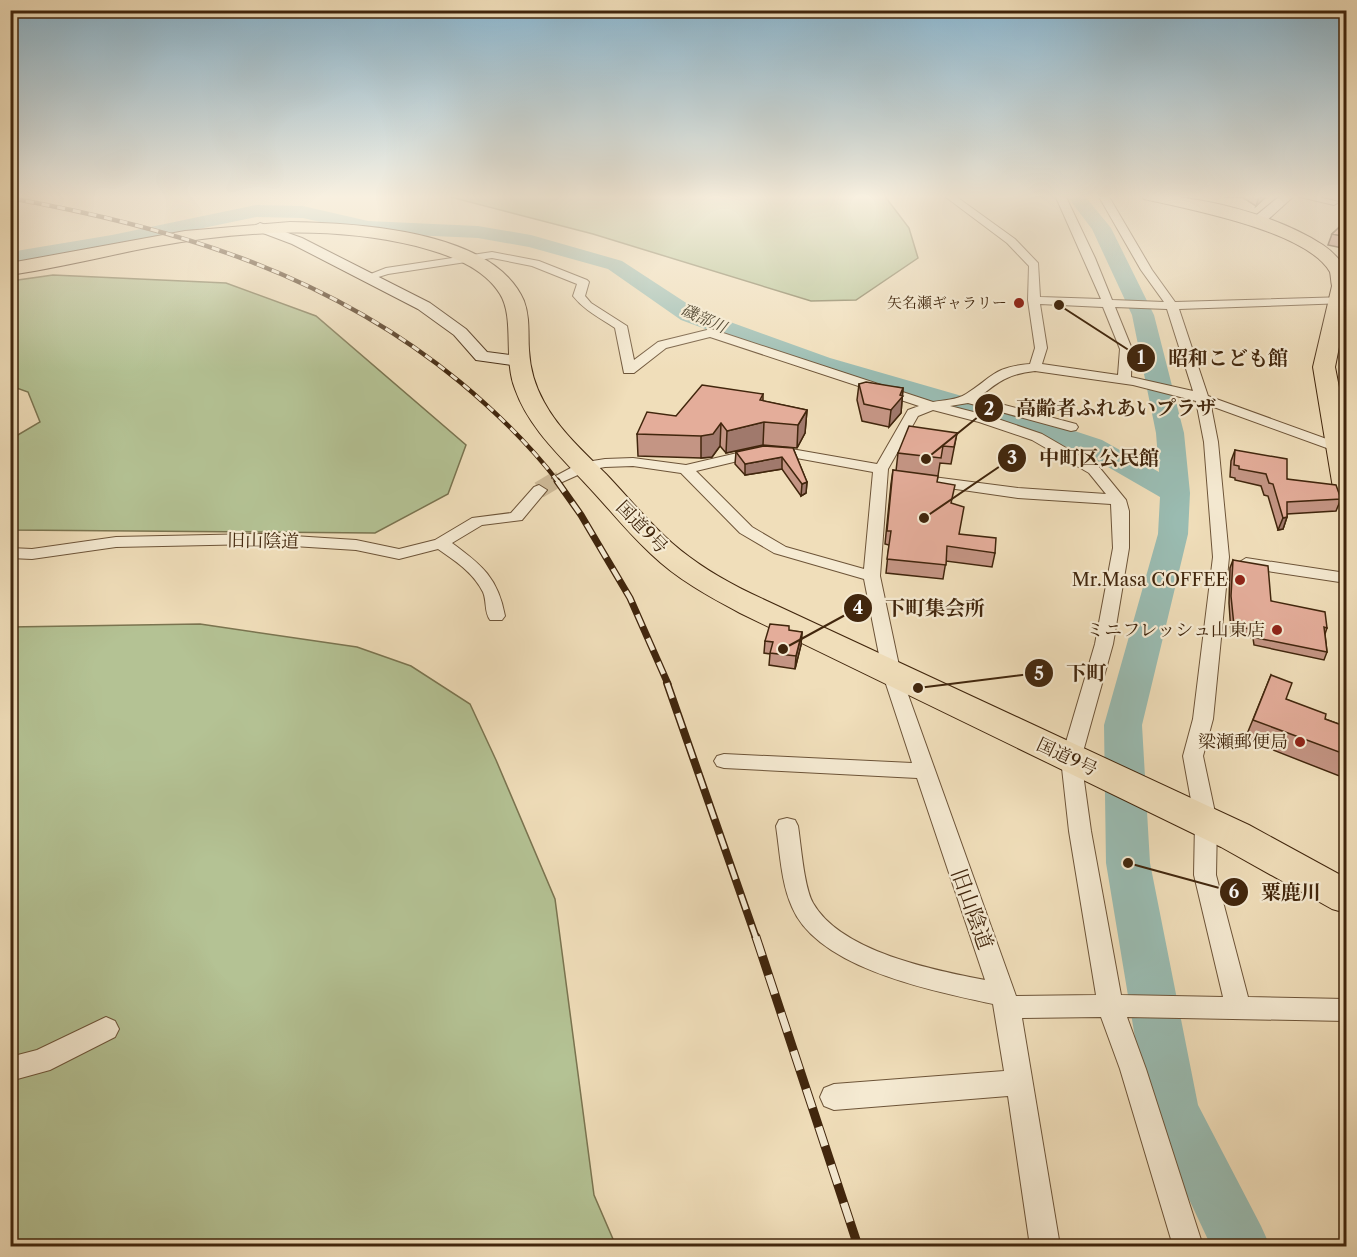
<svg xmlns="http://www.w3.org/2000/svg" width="1357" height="1257" viewBox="0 0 1357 1257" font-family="'Libre Caslon Text','Noto Serif JP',serif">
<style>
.green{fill:#b4c294;stroke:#7a7450;stroke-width:1.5}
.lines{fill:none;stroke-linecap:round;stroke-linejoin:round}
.river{fill:#9abcb2;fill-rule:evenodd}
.street-tunnel-far1{stroke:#cdb997;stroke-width:14;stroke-dasharray:14 7;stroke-linecap:butt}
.street-tunnel{stroke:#cdb997;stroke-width:17;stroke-dasharray:17 8;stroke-linecap:butt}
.street-casing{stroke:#6d5438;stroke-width:2}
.secondary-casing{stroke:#41260d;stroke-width:2}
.highway-casing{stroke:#41260d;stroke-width:2}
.street{fill:#f5ead2;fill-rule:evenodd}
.secondary{fill:#f5ead2;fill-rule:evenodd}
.highway{fill:#f0deba;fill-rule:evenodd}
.rail-far3-casing{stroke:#41260d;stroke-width:4.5}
.rail-far2-casing{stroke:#41260d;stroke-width:7}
.rail-far1-casing{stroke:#41260d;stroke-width:8}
.rail-casing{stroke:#41260d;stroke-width:9}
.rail-far3{stroke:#f5ead2;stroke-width:3;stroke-dasharray:8;stroke-linecap:butt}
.rail-far2{stroke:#f5ead2;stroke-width:4.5;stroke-dasharray:13;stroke-linecap:butt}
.rail-far1{stroke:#f5ead2;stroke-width:5;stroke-dasharray:16;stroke-linecap:butt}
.rail{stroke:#f5ead2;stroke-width:7;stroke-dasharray:20;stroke-linecap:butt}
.wall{fill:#c49584;stroke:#41260d;stroke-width:1.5}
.shaded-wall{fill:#a0796c;stroke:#41260d;stroke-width:1.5}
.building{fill:#e4ad9a;stroke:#41260d;stroke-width:1.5}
.poi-dot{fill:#8f2418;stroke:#f5ead2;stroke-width:2}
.labels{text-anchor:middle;stroke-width:4.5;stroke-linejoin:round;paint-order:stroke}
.far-poi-label{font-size:15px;fill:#41260d;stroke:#f5ead2;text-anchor:end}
.far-water-label{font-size:16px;font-style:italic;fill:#574c36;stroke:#f5ead2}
.street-label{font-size:18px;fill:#41260d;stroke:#f5ead2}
.poi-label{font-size:18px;fill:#41260d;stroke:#f5ead2;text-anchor:end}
.near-street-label{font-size:21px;fill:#41260d;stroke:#f5ead2}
.leader{fill:none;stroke:#41260d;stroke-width:2}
.callout-dot{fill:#41260d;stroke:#f5ead2;stroke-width:2}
.mark-label{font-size:18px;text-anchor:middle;font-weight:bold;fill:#fff}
.callout-label{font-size:20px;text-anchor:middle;font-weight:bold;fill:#41260d;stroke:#f5ead2;stroke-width:4.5;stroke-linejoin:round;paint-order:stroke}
</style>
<rect width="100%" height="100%" fill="#f0deba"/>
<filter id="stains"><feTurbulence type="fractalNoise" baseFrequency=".00333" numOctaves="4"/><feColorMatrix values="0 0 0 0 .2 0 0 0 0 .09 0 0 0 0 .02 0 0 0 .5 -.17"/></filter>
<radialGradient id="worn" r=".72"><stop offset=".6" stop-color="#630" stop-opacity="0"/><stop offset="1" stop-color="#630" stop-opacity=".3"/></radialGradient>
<path class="green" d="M443,195H884L909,228L918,258L856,300L811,301L593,234Z
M53,275L226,283L316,316L466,445L448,494L375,533L11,530V439L40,422L28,392L11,386V281Z
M200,624L357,647L411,666L470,704L496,760L555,899L594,1195L616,1246H11L10,627Z"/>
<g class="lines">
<path class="river" d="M1066,195H1084L1111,228L1154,315L1184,433L1190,493L1188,534L1142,725L1150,863L1198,1105L1261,1226L1270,1246H1211L1147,1110L1106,863L1104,725L1158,534L1160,497L1082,452L996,423L812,368L681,320L608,269L529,247L478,238L368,233L303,218L256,217L112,247L10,264V252L112,235L256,205L303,206L368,221L478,226L531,235L622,261L697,310L830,358L1014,411L1102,440L1159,472L1156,433L1132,315L1092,229Z"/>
<path class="street-tunnel-far1" d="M552,483L560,478"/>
<path class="street-tunnel" d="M539,490L554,481"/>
<defs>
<path id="street" d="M943,195H954L1015,239L1038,263L1040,297L1101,299L1055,195H1065L1095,258L1112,300L1164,302L1141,270L1098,195H1108L1152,270L1175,302L1346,297V303L1179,309L1208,396L1346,446V455L1211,406L1218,442L1229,557L1213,719L1203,756L1217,822L1216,875L1248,997L1346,999V1021L1127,1017L1146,1069L1203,1246H1173L1120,1069L1101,1017L1022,1018L1060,1246H1030L1008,1096L834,1110L824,1106L820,1097L824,1088L834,1084L1004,1071L993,1004C934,991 818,969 792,907C781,883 780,852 776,826L779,820L787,818L795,820L798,826C801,845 804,887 813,903C841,952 934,970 985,980L917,778L724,768L717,766L714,761L717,756L724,754L912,763L883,675L864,579L774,553L740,533L681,473L633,466L605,467L589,470L560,483L552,478L580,463L605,459L633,458L686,465L763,447H780L877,464L908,410L919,406L710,337L666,348L634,373H624L615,328C600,318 584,310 573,296L577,284L532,266L492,258L388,274L369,280L363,277L386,268L492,252L539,261L587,280L589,282L585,296L591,303L627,326L634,360L658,342L711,329L933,402C943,400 957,400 966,394C993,377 993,367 1030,364L1035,348L1028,300L1029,266L1007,243ZM1040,304L1103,307L1120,349L1118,375L1042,364L1047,348ZM1115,307L1167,309L1193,391L1131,377L1132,349ZM1035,371L1133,385L1196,401L1204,442L1213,557L1193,719L1183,756L1195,822L1194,875L1223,997L1121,995L1091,831L1081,759L1113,644L1129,548V511L1126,500L1099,467L1042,434L989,416L950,406L968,403L1071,431L1076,430L1078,427L1076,424L978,398C999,381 1008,374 1035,371ZM933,410L979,422L1032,440L1089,473L1106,494L1018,488L933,477L925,482L928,485L1018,498L1111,504L1113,548L1095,644L1061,759L1069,831L1096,995L1016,996L901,675L880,576L888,469L918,416ZM763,455H780L873,472L864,569L786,547L752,527L696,471Z
M1292,195H1311L1339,202L1334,205Z
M539,485L547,490L522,520L482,525L452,543C482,565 498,578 505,616L502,620H490C484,612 487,601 483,592C473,572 455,561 438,549L399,559L356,550L262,544L116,547L32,559L10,558V548L32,549L116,537L262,534L356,540L399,549L435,540L472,518L511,513L534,487Z
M1246,558L1346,573V583L1240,567L1238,563Z
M106,1017L115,1021L119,1029L115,1037L50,1070L10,1081V1057L37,1050Z"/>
<path id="secondary" d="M1281,195H1295L1263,224H1253L1251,221L1253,218Z
M260,223L302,238L430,303L466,329L487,352L525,357L528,361L525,365L519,366L476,360L454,335L418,309L292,244L255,230L253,227Z"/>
<path id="highway" d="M1142,195C1199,195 1275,214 1323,245C1332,251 1340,260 1346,268V312L1335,367L1346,423V496L1337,494L1333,488L1313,367L1332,286C1331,282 1331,276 1330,272C1307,231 1188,209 1144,199Z
M290,222C356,223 494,230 524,301C530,317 528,334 529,350C530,369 535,386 544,402C559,430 584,452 606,474C628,497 648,522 672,543C696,564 723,580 752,594L1249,825L1346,878V913L1332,909L1221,847L740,613C708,596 677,579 651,554C627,532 607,506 584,482C558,454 528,426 515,389C503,359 515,318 500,294C483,266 446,254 416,246C329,225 240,231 152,247C105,256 58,268 10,275V263L185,231Z"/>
</defs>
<use href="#street" class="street-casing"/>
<use href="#secondary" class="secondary-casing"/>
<use href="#highway" class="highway-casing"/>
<use href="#street" class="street"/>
<use href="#secondary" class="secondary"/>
<use href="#highway" class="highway"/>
<defs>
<path id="rail-far3" d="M10,198C176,228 327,273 460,382C496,412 530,445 559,483"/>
<path id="rail-far2" d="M557,481L581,515L630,598L668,684"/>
<path id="rail-far1" d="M667,683L756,938"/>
<path id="rail" d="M756,937L858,1246"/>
</defs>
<use href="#rail-far3" class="rail-far3-casing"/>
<use href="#rail-far2" class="rail-far2-casing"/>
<use href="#rail-far1" class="rail-far1-casing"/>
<use href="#rail" class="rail-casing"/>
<use href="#rail-far3" class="rail-far3"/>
<use href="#rail-far2" class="rail-far2"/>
<use href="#rail-far1" class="rail-far1"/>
<use href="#rail" class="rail"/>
</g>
<path class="wall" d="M1222,195H1268L1256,206L1242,197H1225Z
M1347,220V249L1328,245L1332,234Z
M859,384L903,388L901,413L889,427L862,421L857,400Z
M763,394V401L807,410L805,433L797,448L763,445L726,453L720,446L712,457L701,458L638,456L637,434L676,416Z
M957,433L951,464L940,463L937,482L952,504L959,534L995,553L992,567L946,561L943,579L886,573L889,545L885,544L891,484L893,470L896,471L898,453Z
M793,448L807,482L806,493L801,496L782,469L745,475L735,464L736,452Z
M1235,450L1287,479L1341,499L1336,511L1287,514V517L1283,529L1278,530L1268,496L1264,495L1261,486L1235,480V478L1230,477L1231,461Z
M1233,560L1271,601L1327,628L1325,634L1327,652L1324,660L1254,645L1253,638L1231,633L1229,603L1230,568Z
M789,631L802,632L801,645L795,669L769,665L770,654L764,653L765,641Z
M1271,675L1286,699L1325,719L1347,727V779L1245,739Z"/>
<path class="shaded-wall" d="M1261,195H1268L1256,206L1259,197Z
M903,388L901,413L889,427L891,410Z
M807,410L805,433L797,448L798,425Z
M764,422L763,445L726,453L727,431Z
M721,423L720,446L712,457L701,458V436Z
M782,457V469L745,475V464Z
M807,482L806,493L801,496L802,484Z
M1287,517L1283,529L1278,530L1283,518Z
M802,632L801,645L795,669L796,656Z"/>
<path class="building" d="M1347,220V237L1332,234Z
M866,382L903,388L900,395L903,396L891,410L864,404L859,384Z
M702,385L763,394L760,400L807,410L798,425L764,422L727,431L721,423L713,434L701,436L637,434L647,412L676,416Z
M909,426L957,433L954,447L943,446L941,458L898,453Z
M764,446L793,448L807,482L802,484L782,457L745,464L736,452Z
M1235,450L1287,459V479L1336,485L1341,499L1287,502V517L1283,518L1273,484L1269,483L1266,474L1239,469V466L1234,465Z
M893,470L938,476L937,482L955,485L951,503L964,507L959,534L996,538L995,553L947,546L946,565L887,559L891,531H887Z
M1233,560L1268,566L1271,601L1325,612L1327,628L1324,627L1327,652L1257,638L1256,630L1234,626L1231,596Z
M770,624L789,626V630L802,632L796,656L770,653L773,642L765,641Z
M1271,675L1292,683L1286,699L1326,714L1325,719L1347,727V755L1253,720Z"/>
<linearGradient id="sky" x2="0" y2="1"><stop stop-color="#89b7d2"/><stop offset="0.53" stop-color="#f8f0e0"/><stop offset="1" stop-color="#f8f0e0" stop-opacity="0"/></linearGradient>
<rect width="1357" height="371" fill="url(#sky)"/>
<g class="poi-dot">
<circle cx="1019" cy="303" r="6"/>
<circle cx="1240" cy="580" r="6"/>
<circle cx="1277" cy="630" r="6"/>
<circle cx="1300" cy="742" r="6"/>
</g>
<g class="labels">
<g class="far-poi-label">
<text x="1007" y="308">矢名瀬ギャラリー</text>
</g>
<g class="far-water-label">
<text transform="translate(704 318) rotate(24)" y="6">磯部川</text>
</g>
<g class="street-label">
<text transform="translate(642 527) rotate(46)" y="6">国道9号</text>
<text transform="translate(263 541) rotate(1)" y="6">旧山陰道</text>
<text transform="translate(1067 757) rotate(25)" y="6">国道9号</text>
</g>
<g class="poi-label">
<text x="1228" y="586">Mr.Masa COFFEE</text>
<text x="1265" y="636">ミニフレッシュ山東店</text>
<text x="1288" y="748">梁瀬郵便局</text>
</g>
<g class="near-street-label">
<text transform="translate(972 909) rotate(70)" y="7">旧山陰道</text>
</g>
</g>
<path class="leader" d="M1059 305L1141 358M926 459L989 408M924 518L1012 458M783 649L858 608M918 688L1039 673M1128 863L1234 892"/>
<g class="callout-dot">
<circle cx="1059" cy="305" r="6"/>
<circle cx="926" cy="459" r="6"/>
<circle cx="924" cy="518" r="6"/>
<circle cx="783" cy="649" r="6"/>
<circle cx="918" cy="688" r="6"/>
<circle cx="1128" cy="863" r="6"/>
<circle cx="1141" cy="358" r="15"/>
<circle cx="989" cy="408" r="15"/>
<circle cx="1012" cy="458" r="15"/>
<circle cx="858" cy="608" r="15"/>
<circle cx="1039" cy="673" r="15"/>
<circle cx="1234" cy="892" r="15"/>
</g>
<g class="mark-label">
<text x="1141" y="364">1</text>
<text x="989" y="415">2</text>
<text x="1012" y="464">3</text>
<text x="858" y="614">4</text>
<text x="1039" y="680">5</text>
<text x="1234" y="898">6</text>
</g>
<g class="callout-label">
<text x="1228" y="365">昭和こども館</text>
<text x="1116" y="415">高齢者ふれあいプラザ</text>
<text x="1099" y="465">中町区公民館</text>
<text x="935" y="615">下町集会所</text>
<text x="1086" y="680">下町</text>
<text x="1291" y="899">粟鹿川</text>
</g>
<rect width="1357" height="1257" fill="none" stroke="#f0deba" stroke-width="36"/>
<rect x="12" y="12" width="1333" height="1233" fill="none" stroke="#41260d" stroke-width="3"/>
<rect x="18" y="18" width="1321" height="1221" fill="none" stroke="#41260d" stroke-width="1.5"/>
<rect width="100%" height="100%" filter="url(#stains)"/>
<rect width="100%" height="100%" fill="url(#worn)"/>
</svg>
